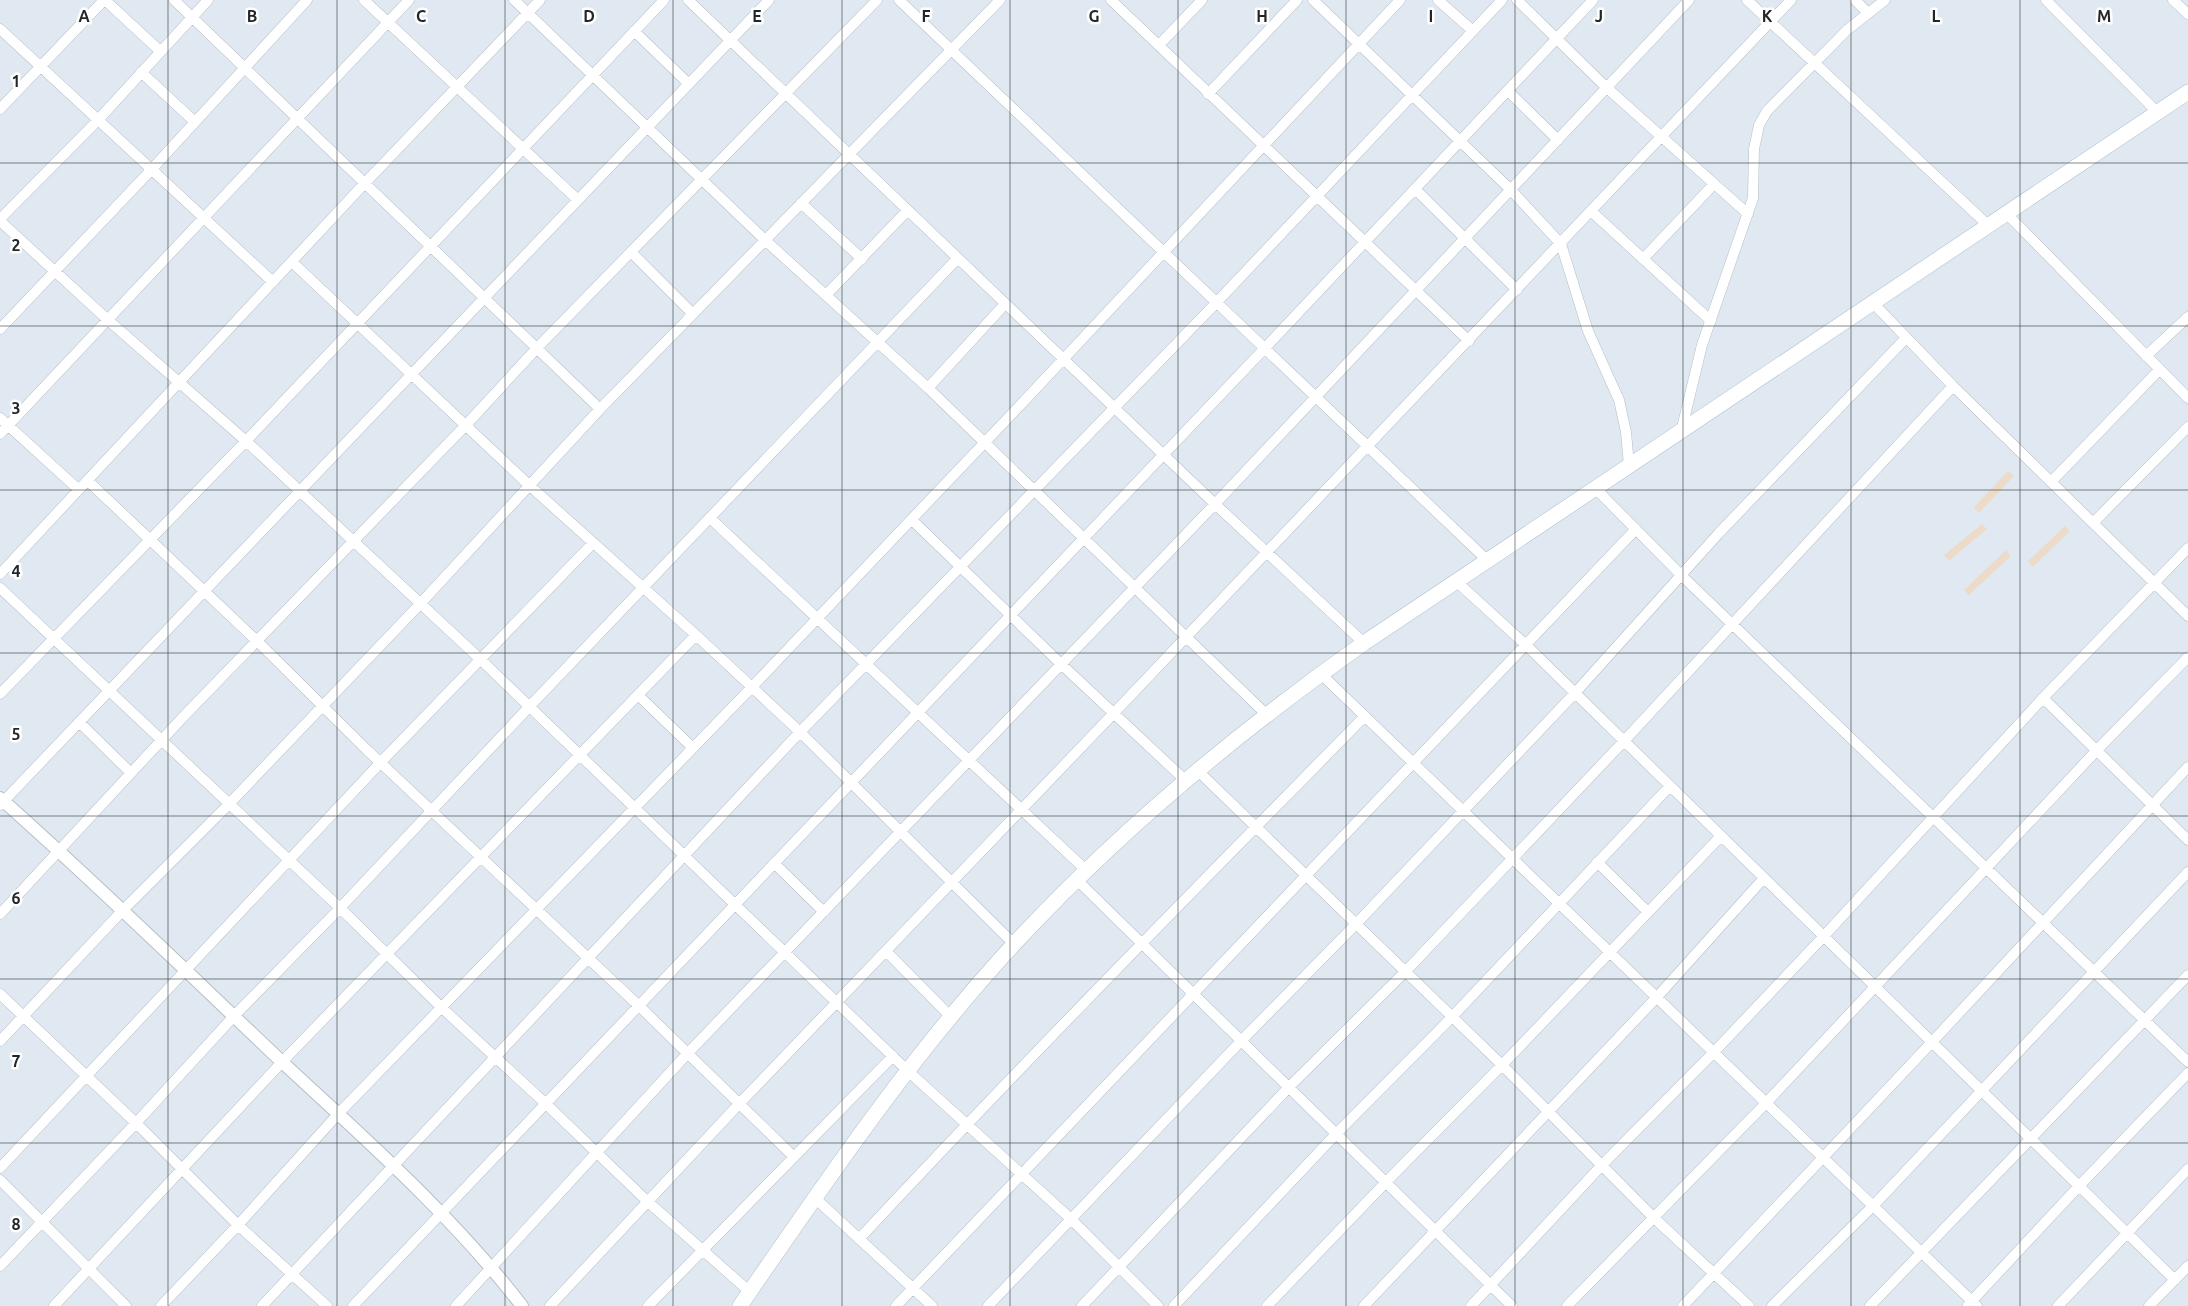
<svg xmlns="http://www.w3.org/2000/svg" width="2188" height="1306" viewBox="0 0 2188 1306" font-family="Ubuntu,sans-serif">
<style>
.education{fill:#ecdbc9}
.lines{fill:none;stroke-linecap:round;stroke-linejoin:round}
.minor-casing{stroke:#b5bec5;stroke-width:11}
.tertiary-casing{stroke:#b5bec5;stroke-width:14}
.primary-casing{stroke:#b5bec5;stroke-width:16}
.minor{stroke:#fff;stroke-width:10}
.tertiary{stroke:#fff;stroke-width:12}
.primary{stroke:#fff;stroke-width:15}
.grid{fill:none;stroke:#232629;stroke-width:1;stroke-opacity:0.55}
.grid-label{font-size:16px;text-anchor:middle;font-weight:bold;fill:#232629;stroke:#fff;stroke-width:5;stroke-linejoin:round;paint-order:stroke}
</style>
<rect width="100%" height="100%" fill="#e0e9f1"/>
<path class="education" d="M2008,471L2014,476L1979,513L1974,507Z
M1982,524L1987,529L1949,561L1944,555Z
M2065,526L2070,531L2033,567L2028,561Z
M2006,550L2011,556L1969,595L1964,590Z"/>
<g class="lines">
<defs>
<path id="minor" d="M105,0L160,51
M174,0L600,409
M364,0L578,200
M514,0L765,240L928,388L1266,714
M688,0L1215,504L1364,643
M899,0L1488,561
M1111,0L1469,341
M1313,0L1511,190L1561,244L1588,331L1619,400L1626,432L1629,466
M1438,0L1473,31
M1517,0L1607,88L1748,214
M1747,0L1989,226
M1855,0L1868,13
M2046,0L2158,113
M2173,0L2188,14
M0,29L273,282
M634,31L689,84
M1159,45L1202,0
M141,72L195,122
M1508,91L1558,140
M1208,94L1297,0
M0,109L104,0
M1415,189L1517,290
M801,203L862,259
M1592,212L1711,321
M2007,214L2188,398
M0,219L98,120L208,0
M0,221L108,320L246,441L480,659L908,1071L1071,1219L1158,1306
M631,252L693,314
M1643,259L1714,184
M292,262L530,486L696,635L800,732L1014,944
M826,295L907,211
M1874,304L1953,386L2188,616
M0,329L151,170L307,0
M2146,356L2188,317
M928,388L1005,304
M0,418L79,490
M1681,432L1702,345L1753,198L1754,149L1759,125L1767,111L1847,30L1885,0
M0,434L409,0
M88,481L257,641L367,750L638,1005L794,1157
M2051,482L2160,369
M1596,489L1681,575L2188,1062
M710,518L1087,871
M912,520L1060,663L1185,780
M2093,523L2188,427
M0,574L364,184L540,0
M1457,582L1525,644L2175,1280
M0,588L340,908L442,1008L545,1103L647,1201L750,1292
M1321,674L1977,1306
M0,694L246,441L664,0
M638,695L693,748
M2043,698L2188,840
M79,722L131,773
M1197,770L1502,1065L1653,1217L1749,1306
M0,805L769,0
M1597,862L1648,912
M774,863L824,912
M1077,880L1512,1306
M0,914L184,716L466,425L537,348L877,0
M886,951L951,1017
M0,994L136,1123L238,1225L327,1306
M0,1041L123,910L229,804L420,604L600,409L1000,0
M0,1168L381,762L593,543
M0,1180L126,1306
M816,1199L932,1306
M859,1239C1025,1061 1195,889 1365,716
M0,1266L136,1123L234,1016L340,908L529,707L957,259
M1968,1305L2079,1186L2188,1073
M54,1306L282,1062L696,635
M161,1306L238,1225L338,1114L752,687L1026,399L1400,0
M262,1306L800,732L1216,303L1502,0
M353,1306L1264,349L1593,0
M456,1306L687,1054L1215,504L1689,0
M550,1306L739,1104L1114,713L1791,0
M648,1306L893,1056
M896,1306L1636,529
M988,1306L1242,1040L1356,924L1575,693L1719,533L1906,338
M1082,1306L1289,1087L1405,972L1624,741L1953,386
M1174,1306L1336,1134L1452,1017L1670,786
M1267,1306L1386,1182L1502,1065L1721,836
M1364,1306L1657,997L1764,878
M1471,1306L1602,1165L1714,1052L1824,936L2043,698L2188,548
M1567,1306L1766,1103L2097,750L2188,657
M1683,1306L1932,1042L2188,767
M1772,1306L1873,1206L2188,872
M1870,1306L2188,975
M2058,1306L2188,1169
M2149,1306L2188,1266"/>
<path id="tertiary" d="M0,798C96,883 188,973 281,1061C365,1139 452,1215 522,1306"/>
<path id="primary" d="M740,1306C826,1181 912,1054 1015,943C1120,830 1238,732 1364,643L2188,92"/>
</defs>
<use href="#minor" class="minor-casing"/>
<use href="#tertiary" class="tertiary-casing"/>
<use href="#primary" class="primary-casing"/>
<use href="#minor" class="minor"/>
<use href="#tertiary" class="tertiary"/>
<use href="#primary" class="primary"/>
</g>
<path class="grid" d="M168,0V1306M337,0V1306M505,0V1306M673,0V1306M842,0V1306M1010,0V1306M1178,0V1306M1346,0V1306M1515,0V1306M1683,0V1306M1851,0V1306M2020,0V1306M0,163H2188M0,326H2188M0,490H2188M0,653H2188M0,816H2188M0,979H2188M0,1143H2188"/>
<g class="grid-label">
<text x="84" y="22">A</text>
<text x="252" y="22">B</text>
<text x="421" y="22">C</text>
<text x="589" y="22">D</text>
<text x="757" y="22">E</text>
<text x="926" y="22">F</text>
<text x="1094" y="22">G</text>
<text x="1262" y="22">H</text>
<text x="1431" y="22">I</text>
<text x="1599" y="22">J</text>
<text x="1767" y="22">K</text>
<text x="1936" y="22">L</text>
<text x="2104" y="22">M</text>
<text x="16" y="87">1</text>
<text x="16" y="251">2</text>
<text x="16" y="414">3</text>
<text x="16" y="577">4</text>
<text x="16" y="740">5</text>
<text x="16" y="904">6</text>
<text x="16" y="1067">7</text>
<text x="16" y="1230">8</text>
</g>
</svg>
